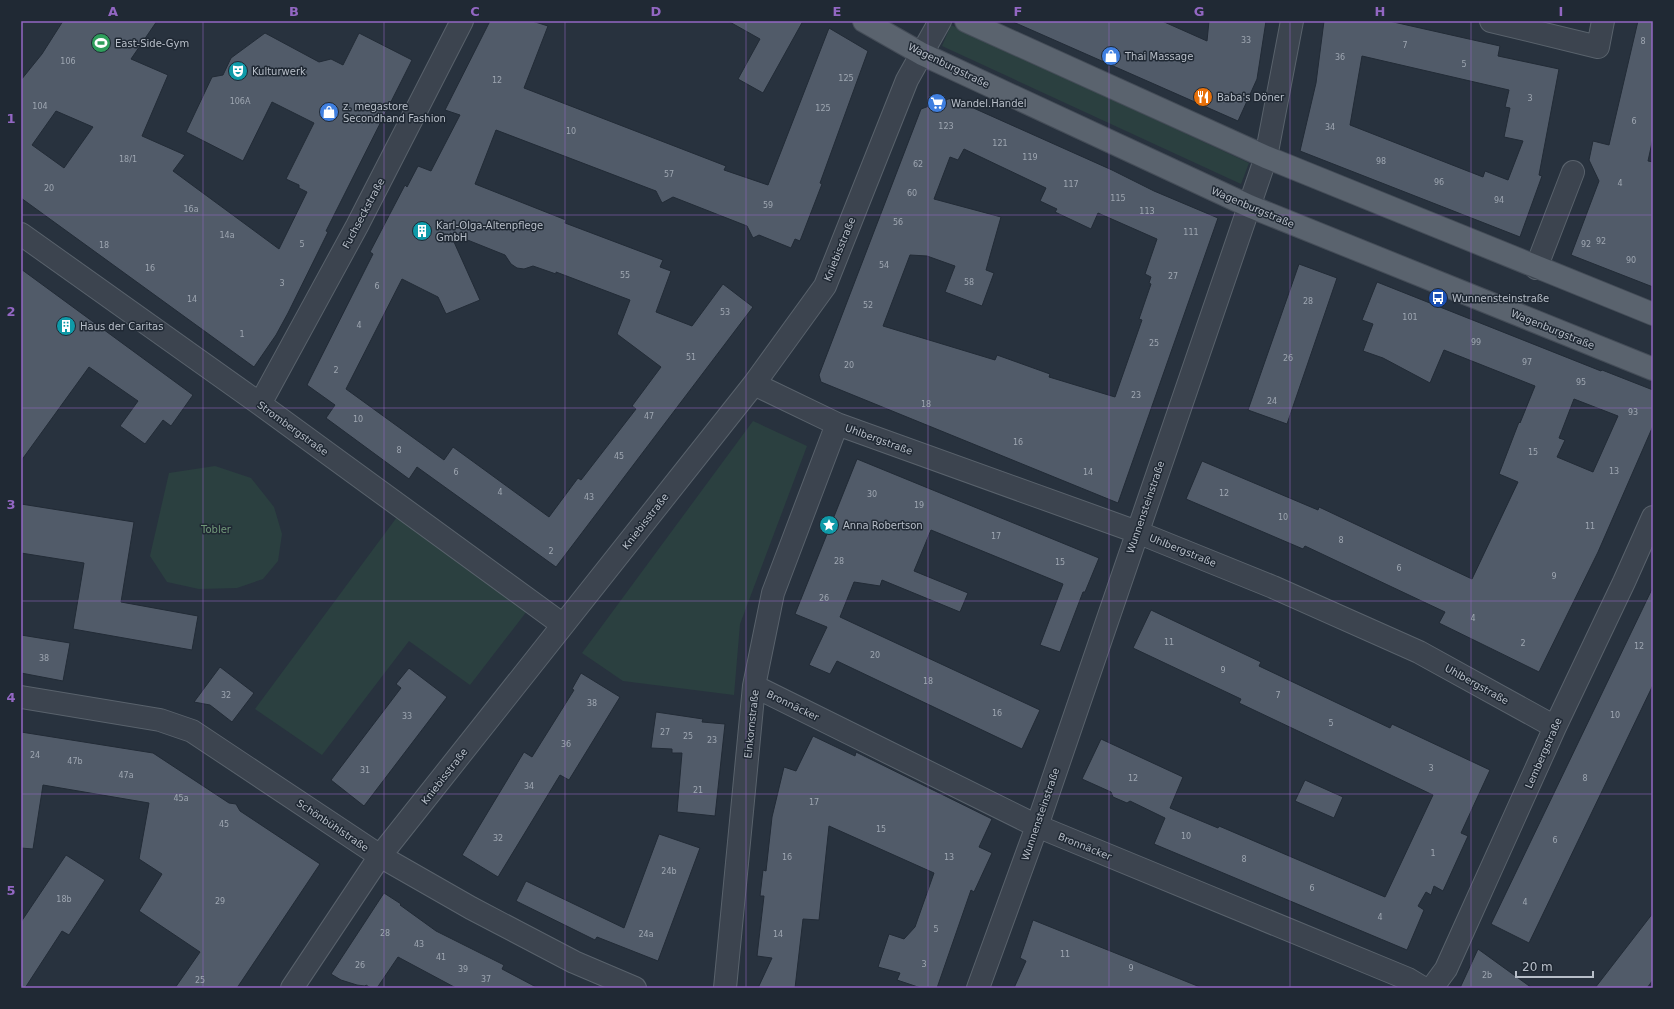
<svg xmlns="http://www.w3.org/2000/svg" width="1674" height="1009" viewBox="0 0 1674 1009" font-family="'DejaVu Sans',sans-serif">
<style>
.green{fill:#2b4040}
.building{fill:#515b69;stroke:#222b36;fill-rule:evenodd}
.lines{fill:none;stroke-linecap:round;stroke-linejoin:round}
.minor-casing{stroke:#59626c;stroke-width:24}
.major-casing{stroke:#454d58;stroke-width:24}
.minor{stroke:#3c444f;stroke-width:22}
.major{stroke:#5a636e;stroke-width:22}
.grid{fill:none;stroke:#9367c3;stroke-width:1;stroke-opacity:0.55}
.labels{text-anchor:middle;stroke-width:3;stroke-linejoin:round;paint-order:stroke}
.number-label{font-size:8px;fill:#9ea6b1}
.poi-label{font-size:10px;fill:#b8bfc9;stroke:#202934;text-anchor:start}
.street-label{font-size:10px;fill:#b8bfc9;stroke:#202934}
.park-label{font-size:10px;fill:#719879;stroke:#202934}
.neatline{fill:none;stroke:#9367c3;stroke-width:1.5}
.grid-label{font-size:13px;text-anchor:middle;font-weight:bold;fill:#9367c3}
</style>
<rect width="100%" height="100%" fill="#28323e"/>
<path class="green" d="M951,25L1249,163L1241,184L942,46Z
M753,421L807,446L740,624L734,695L623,681L582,653Z
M215,466L251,478L274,507L282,534L278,561L263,579L237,588L199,589L167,582L150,556L169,473Z
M400,513L527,611L470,685L409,641L322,755L255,709Z"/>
<path class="building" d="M63,21H157L131,59L168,75L142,136L185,155L173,171L279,249L307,192L299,188V185L286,179L314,123L272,102L243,161L186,132L212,77L223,75L231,58L265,33L319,62L331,59L343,65L359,33L412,60L326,231L328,232L288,313L276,335L254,367L21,198V80L42,54ZM56,111L93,127L64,168L32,145Z
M490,21H532L548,26L524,88L726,166L724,170L768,185L829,28L868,51L820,183L822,184L800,241L795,239L791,248L759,235L753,238L747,226L673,197L662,203L656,191L648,188L496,130L475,184L566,220L565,223L663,260L660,267L671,271L656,312L692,326L723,284L753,307L556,567L417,467L409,479L326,418L335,405L307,385L373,254L370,252L405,185L407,187L418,166L431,171L460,115L445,110ZM450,233L505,255L511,264L517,268L524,269L533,266L556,274V272L630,300L617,334L661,367L632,406L636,409L581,480L578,478L549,517L453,447L444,460L346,389L402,279L438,297L446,314L480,300Z
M728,21H803L763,93L738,79L760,39Z
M1011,21H1162L1207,41L1209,21H1266L1257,79L1238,121Z
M1324,21H1389L1500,46L1498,56L1559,69L1539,175L1542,176L1520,237L1300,151L1316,83ZM1362,56L1509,90L1505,107L1510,108L1504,137L1523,141L1508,180L1485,171L1483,177L1350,125Z
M1638,21H1653V138L1648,161L1653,162V287L1571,255L1599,181L1589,160L1593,141L1609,145Z
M951,98L1112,170L1154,191L1218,218L1118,503L821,382L819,375L921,109ZM964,149L1046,188L1040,201L1057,209L1055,212L1091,229L1098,213L1157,239L1145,274L1151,277L1149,283L1151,284L1139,319L1142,320L1115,397L1049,377L1050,374L997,355L995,360L883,326L910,255L927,256L955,266L945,292L982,306L994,273L986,270L1001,217L934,199L950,157L958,160Z
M1299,264L1337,278L1287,424L1248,410Z
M21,269L193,395L171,426L163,420L145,444L120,426L138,401L89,367L21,461Z
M1377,282L1601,371L1602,370L1653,390V426L1598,552L1539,672L1439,623L1445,612L1305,546L1303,549L1186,499L1202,461L1318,510L1319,507L1472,579L1518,482L1499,474L1519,422L1520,423L1535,386L1444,350L1430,383L1383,358L1363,351L1373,324L1362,320ZM1574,399L1618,416L1593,472L1557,457L1565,440L1559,438Z
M857,459L1099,558L1085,592H1083L1060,652L1040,645L1063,584L931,530L914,571L968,593L960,612L882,580L880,586L854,582L840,617L1040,710L1022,749L837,661L830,674L809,665L827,627L795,614Z
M21,504L134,522L121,602L198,616L192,650L73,629L84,563L21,553Z
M1653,587V685L1529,943L1491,924Z
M1151,610L1261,662L1259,666L1390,728L1392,724L1490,770L1461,833L1468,836L1443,891L1434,886L1431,895L1426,892L1418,906L1424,910L1407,950L1154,844L1165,818L1130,801L1127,803L1113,797L1111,792L1082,779L1101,739L1183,777L1170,808L1218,828L1219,826L1385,897L1433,795L1239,703L1241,699L1133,648Z
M21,635L70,643L63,681L21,673Z
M220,667L254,693L232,722L210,705L194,702Z
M409,668L447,697L364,806L331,780L401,688L396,684Z
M581,673L620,697L569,780L560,775L498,877L462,855L524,752L532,757L574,690L572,689Z
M656,712L703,719L702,722L725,724L715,816L677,812L682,753H672V749L651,748Z
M21,732L153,753L229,803L236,804L240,811L320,864L237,988H175L200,952L139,911L162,874L139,859L149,803L43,785L33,849L21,848Z
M813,736L855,756L856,752L992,819L979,847L992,853L974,892L971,890L937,988H921L897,980L900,973L878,967L889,934L904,939L915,927L934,873L829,826L819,920L803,919L795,988H758L772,958L757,956L764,896H760L763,870L766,871L772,817L784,767L796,771Z
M1305,780L1343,797L1334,818L1295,801Z
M659,834L700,848L658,961L597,937L595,940L516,901L526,881L624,928Z
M66,855L105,880L69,935L62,931L25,988H21V922Z
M384,893L401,904L400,905L436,931L504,965L502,969L538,988H456L398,957L377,988H371L366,985L365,986L357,985L341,980L331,974Z
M1653,913V980L1647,988H1595Z
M1033,920L1200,987V988H1014L1026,961L1020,958Z
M1478,949L1532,988H1460Z"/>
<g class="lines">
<defs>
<path id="minor" d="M1491,21L1598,47L1603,21
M21,234L260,404L563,625
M1536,268L1573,172
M754,384L837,424L1137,532L1273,587L1419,652L1555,727
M260,404L357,226L462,21
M754,686L1037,826L1408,979L1423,988
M21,697L160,720L192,731L380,856L471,908L574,962L635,988
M292,988L380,856L754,384L825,286L907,80L940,21
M725,988L754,686L773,593L837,424
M978,988L1037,826L1266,157L1292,21
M1432,988L1446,969L1555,727L1624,582L1653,517"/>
<path id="major" d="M864,21L922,54L1249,206L1653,369
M966,21L1266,157L1653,314"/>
</defs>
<use href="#minor" class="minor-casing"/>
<use href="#major" class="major-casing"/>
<use href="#minor" class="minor"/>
<use href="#major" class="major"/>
</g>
<path class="grid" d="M203,21V988M384,21V988M565,21V988M746,21V988M928,21V988M1109,21V988M1290,21V988M1471,21V988M21,215H1653M21,408H1653M21,601H1653M21,794H1653"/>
<defs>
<symbol id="stadium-disc" viewBox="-11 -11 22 22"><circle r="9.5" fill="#2e9e5b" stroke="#202934"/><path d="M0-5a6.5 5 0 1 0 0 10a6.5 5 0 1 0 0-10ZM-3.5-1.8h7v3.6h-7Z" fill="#fff"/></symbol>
<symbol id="shop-disc" viewBox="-11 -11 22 22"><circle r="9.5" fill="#3f7fe0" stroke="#202934"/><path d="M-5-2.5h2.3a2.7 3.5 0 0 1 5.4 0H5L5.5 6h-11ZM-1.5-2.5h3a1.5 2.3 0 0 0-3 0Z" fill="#fff"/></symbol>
<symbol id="theatre-disc" viewBox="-11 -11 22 22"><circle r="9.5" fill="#0f9aa8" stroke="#202934"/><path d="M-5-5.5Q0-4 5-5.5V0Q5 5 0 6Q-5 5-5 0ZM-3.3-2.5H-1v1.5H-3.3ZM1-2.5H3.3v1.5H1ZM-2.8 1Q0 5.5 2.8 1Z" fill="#fff"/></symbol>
<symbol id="restaurant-disc" viewBox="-11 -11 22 22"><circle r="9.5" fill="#e8710a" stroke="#202934"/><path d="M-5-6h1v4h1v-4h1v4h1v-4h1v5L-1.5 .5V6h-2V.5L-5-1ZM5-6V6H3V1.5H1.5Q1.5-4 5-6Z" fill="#fff"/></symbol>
<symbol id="supermarket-disc" viewBox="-11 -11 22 22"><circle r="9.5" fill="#3f7fe0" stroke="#202934"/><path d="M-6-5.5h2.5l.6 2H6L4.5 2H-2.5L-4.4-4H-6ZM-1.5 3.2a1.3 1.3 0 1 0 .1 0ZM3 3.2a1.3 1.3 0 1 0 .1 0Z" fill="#fff"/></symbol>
<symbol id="building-disc" viewBox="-11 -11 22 22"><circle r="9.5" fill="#0f9aa8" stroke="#202934"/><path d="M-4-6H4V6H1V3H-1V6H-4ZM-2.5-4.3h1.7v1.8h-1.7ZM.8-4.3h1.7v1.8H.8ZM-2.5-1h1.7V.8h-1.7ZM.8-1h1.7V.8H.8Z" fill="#fff"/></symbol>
<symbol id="bus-disc" viewBox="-11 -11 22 22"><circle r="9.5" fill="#1a4fb4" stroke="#202934"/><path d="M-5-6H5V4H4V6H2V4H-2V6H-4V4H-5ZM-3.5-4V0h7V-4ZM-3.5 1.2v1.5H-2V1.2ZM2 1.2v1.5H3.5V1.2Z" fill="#fff"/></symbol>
<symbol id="sight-disc" viewBox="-11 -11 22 22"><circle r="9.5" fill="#0f9aa8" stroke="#202934"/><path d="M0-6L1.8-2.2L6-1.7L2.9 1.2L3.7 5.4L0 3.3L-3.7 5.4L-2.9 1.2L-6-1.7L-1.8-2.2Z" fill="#fff"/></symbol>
</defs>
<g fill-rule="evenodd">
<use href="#stadium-disc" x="90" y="32" width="22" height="22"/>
<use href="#shop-disc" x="1100" y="45" width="22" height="22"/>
<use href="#theatre-disc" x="227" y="60" width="22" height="22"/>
<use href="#restaurant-disc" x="1192" y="86" width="22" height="22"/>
<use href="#supermarket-disc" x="926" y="92" width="22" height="22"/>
<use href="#shop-disc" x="318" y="101" width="22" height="22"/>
<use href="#building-disc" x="411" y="220" width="22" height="22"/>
<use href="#bus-disc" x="1427" y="287" width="22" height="22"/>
<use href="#building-disc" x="55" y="315" width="22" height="22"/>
<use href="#sight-disc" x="818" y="514" width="22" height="22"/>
</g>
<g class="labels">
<g class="number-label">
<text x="1246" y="43">33</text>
<text x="1643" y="44">8</text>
<text x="1405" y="48">7</text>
<text x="1340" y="60">36</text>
<text x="68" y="64">106</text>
<text x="1464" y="67">5</text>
<text x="846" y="81">125</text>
<text x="497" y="83">12</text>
<text x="1530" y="101">3</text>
<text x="240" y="104">106A</text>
<text x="40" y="109">104</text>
<text x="823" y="111">125</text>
<text x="1634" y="124">6</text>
<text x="946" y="129">123</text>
<text x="1330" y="130">34</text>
<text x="571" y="134">10</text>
<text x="1000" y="146">121</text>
<text x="1030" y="160">119</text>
<text x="128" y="162">18/1</text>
<text x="1381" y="164">98</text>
<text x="918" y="167">62</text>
<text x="669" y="177">57</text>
<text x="1439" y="185">96</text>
<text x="1620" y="186">4</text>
<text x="1071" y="187">117</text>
<text x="49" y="191">20</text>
<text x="912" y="196">60</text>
<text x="1118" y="201">115</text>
<text x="1499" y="203">94</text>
<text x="768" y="208">59</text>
<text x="191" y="212">16a</text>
<text x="1147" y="214">113</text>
<text x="898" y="225">56</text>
<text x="1191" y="235">111</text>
<text x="227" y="238">14a</text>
<text x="1601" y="244">92</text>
<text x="302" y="247">5</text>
<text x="1586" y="247">92</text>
<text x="104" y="248">18</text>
<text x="1631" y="263">90</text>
<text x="884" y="268">54</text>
<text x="150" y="271">16</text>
<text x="625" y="278">55</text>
<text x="1173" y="279">27</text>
<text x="969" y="285">58</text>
<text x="282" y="286">3</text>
<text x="377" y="289">6</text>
<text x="192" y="302">14</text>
<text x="1308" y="304">28</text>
<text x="868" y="308">52</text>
<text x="725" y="315">53</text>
<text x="1410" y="320">101</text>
<text x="359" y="328">4</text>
<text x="242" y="337">1</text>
<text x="1476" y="345">99</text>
<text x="1154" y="346">25</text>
<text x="691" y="360">51</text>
<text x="1288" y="361">26</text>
<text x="1527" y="365">97</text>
<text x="849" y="368">20</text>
<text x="336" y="373">2</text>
<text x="1581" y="385">95</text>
<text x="1136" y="398">23</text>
<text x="1272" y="404">24</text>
<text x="926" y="407">18</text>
<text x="1633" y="415">93</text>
<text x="649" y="419">47</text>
<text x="358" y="422">10</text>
<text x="1018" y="445">16</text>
<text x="399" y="453">8</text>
<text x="1533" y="455">15</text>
<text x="619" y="459">45</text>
<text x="1614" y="474">13</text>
<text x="456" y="475">6</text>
<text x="1088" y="475">14</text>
<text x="500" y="495">4</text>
<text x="1224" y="496">12</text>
<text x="872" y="497">30</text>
<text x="589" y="500">43</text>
<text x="919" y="508">19</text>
<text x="1283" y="520">10</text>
<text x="1590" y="529">11</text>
<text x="996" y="539">17</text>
<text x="1341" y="543">8</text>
<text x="551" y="554">2</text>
<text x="839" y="564">28</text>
<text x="1060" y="565">15</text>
<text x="1399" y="571">6</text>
<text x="1554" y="579">9</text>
<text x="824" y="601">26</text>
<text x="1473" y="621">4</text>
<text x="1169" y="645">11</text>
<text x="1523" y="646">2</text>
<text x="1639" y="649">12</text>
<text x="875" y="658">20</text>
<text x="44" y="661">38</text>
<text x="1223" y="673">9</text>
<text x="928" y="684">18</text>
<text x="226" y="698">32</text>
<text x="1278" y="698">7</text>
<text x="592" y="706">38</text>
<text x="997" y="716">16</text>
<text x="1615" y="718">10</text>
<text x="407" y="719">33</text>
<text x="1331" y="726">5</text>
<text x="665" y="735">27</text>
<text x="688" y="739">25</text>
<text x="712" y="743">23</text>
<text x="566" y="747">36</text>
<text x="35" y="758">24</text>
<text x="75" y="764">47b</text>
<text x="1431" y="771">3</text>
<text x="365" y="773">31</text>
<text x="126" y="778">47a</text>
<text x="1133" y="781">12</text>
<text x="1585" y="781">8</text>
<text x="529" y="789">34</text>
<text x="698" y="793">21</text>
<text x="181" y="801">45a</text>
<text x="814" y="805">17</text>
<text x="224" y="827">45</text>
<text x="881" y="832">15</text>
<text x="1186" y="839">10</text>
<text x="498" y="841">32</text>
<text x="1555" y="843">6</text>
<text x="1433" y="856">1</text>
<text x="787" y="860">16</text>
<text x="949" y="860">13</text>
<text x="1244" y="862">8</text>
<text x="669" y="874">24b</text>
<text x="1312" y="891">6</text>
<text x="64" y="902">18b</text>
<text x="220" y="904">29</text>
<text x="1525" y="905">4</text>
<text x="1380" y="920">4</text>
<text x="936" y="932">5</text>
<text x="385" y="936">28</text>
<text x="646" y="937">24a</text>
<text x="778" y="937">14</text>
<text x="419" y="947">43</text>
<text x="1065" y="957">11</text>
<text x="441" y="960">41</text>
<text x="924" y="967">3</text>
<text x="360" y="968">26</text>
<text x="1131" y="971">9</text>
<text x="463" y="972">39</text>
<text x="1487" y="978">2b</text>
<text x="486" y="982">37</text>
<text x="200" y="983">25</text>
</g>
<g class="poi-label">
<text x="115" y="47">East-Side-Gym</text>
<text x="1125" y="60">Thai Massage</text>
<text x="252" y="75">Kulturwerk</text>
<text x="1217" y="101">Baba's Döner</text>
<text x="951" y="107">Wandel.Handel</text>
<text x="343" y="110">z. megastore<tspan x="343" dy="12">Secondhand Fashion</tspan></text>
<text x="436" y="229">Karl-Olga-Altenpflege<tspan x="436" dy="12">GmbH</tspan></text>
<text x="1452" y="302">Wunnensteinstraße</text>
<text x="80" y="330">Haus der Caritas</text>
<text x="843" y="529">Anna Robertson</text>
</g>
<g class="street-label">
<text transform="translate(949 65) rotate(26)" y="4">Wagenburgstraße</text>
<text transform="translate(1253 207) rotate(23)" y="4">Wagenburgstraße</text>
<text transform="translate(363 213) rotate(-62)" y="4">Fuchseckstraße</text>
<text transform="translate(839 249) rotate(-68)" y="4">Kniebisstraße</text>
<text transform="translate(1553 329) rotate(22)" y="4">Wagenburgstraße</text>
<text transform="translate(293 428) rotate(36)" y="4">Strombergstraße</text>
<text transform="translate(879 439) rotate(20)" y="4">Uhlbergstraße</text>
<text transform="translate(1145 507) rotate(-71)" y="4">Wunnensteinstraße</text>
<text transform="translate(645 521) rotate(-52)" y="4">Kniebisstraße</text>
<text transform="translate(1183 550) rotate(22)" y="4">Uhlbergstraße</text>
<text transform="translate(1477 684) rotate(29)" y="4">Uhlbergstraße</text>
<text transform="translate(793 705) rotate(26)" y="4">Bronnäcker</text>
<text transform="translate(751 724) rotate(-84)" y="4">Einkornstraße</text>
<text transform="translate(1543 753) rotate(-66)" y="4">Lembergstraße</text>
<text transform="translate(444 776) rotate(-52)" y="4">Kniebisstraße</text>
<text transform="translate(1040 814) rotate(-71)" y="4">Wunnensteinstraße</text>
<text transform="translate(333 825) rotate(34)" y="4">Schönbühlstraße</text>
<text transform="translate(1085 846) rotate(22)" y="4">Bronnäcker</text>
</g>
<g class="park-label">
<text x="216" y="533">Tobler</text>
</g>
</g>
<rect width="1674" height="1009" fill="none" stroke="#202934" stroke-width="44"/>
<path d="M1516 971v6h77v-6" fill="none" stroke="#b8bfc9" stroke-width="2"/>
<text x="1522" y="971" font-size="12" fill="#b8bfc9" stroke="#202934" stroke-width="3" paint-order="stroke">20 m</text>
<rect x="22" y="22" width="1630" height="965" class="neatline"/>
<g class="grid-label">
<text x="113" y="16">A</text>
<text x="294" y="16">B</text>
<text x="475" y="16">C</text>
<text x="656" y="16">D</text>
<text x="837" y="16">E</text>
<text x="1018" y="16">F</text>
<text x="1199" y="16">G</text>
<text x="1380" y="16">H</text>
<text x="1561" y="16">I</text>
<text x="11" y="123">1</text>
<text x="11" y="316">2</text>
<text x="11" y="509">3</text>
<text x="11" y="702">4</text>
<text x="11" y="895">5</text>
</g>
</svg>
